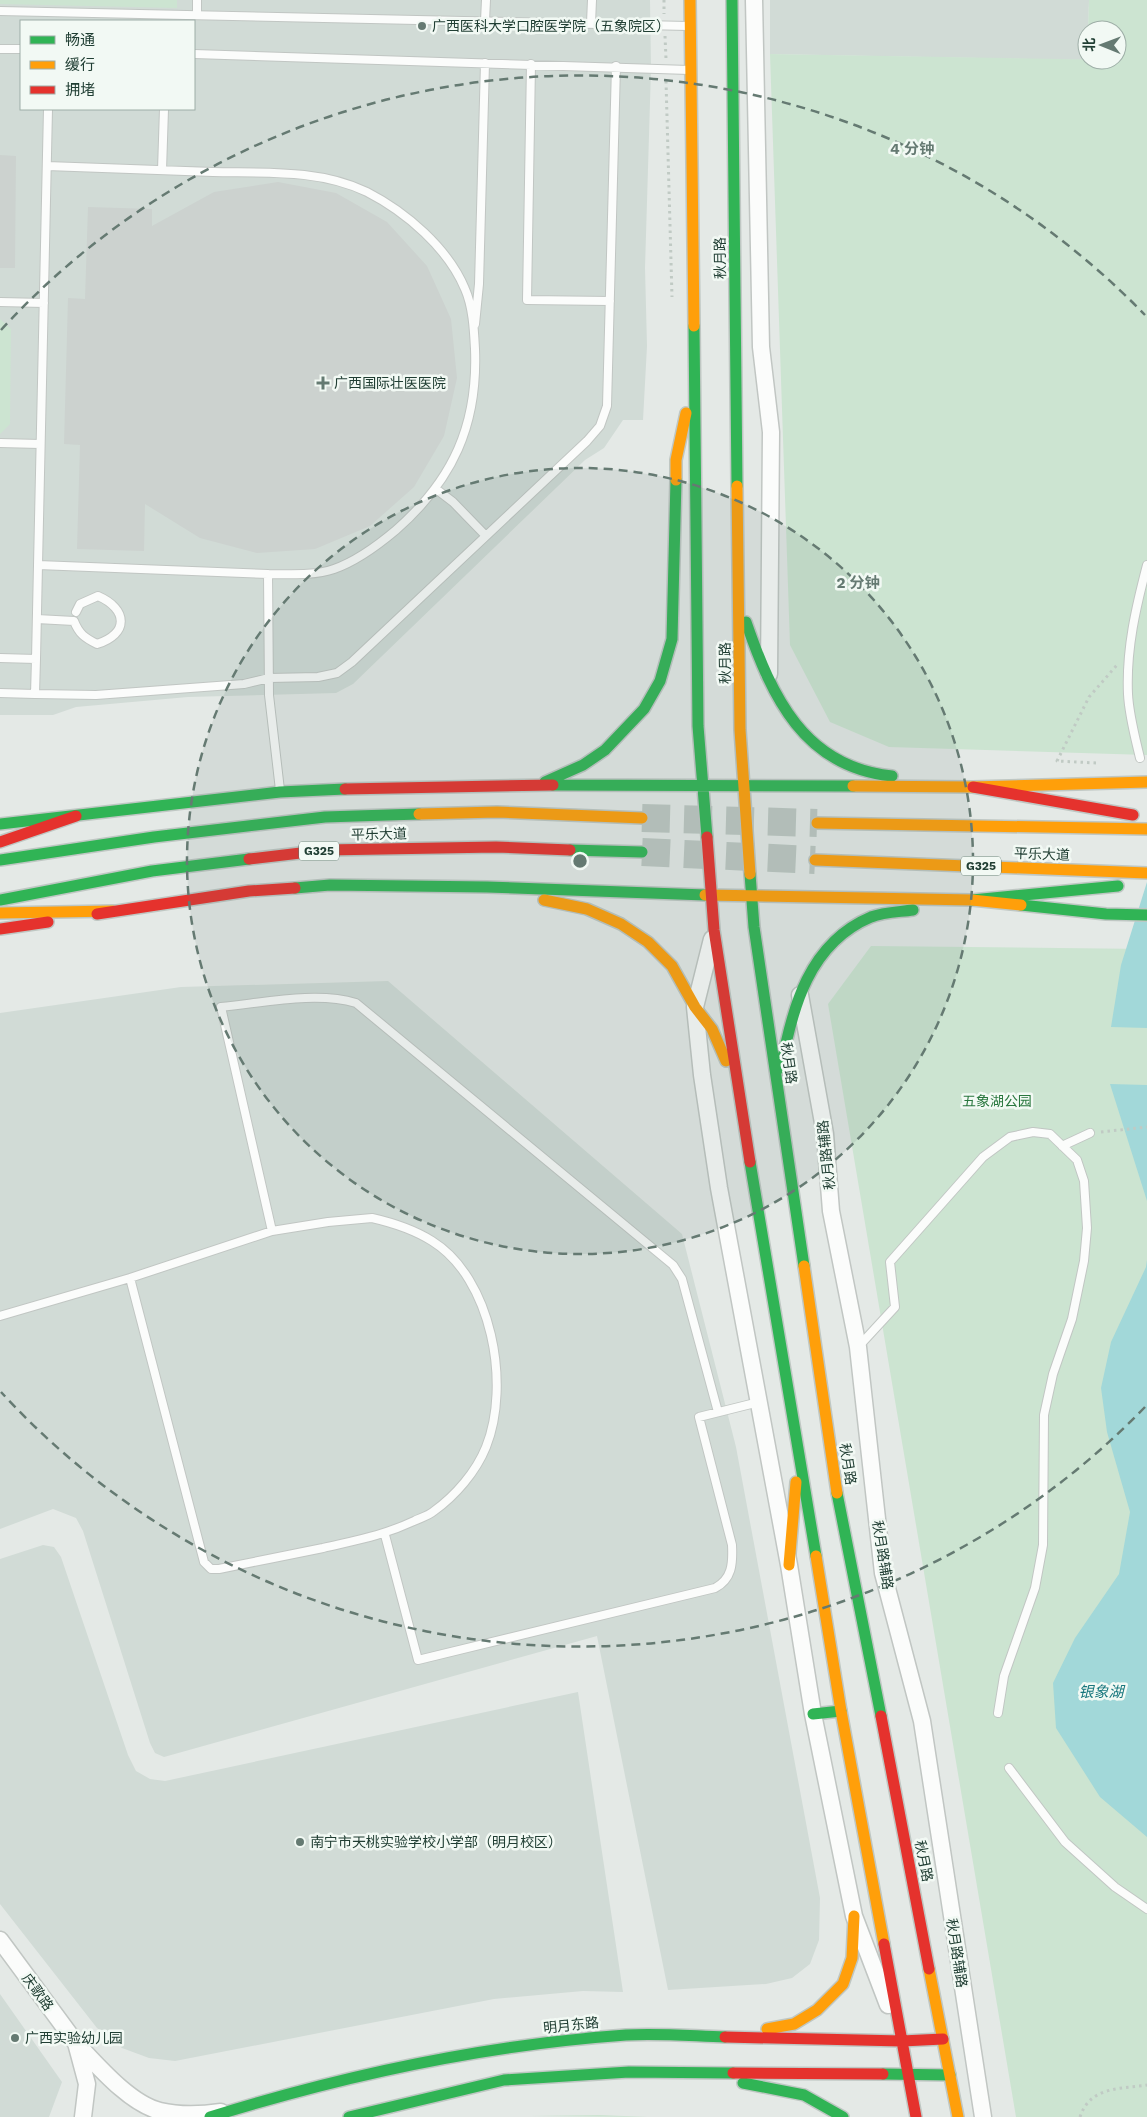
<svg xmlns="http://www.w3.org/2000/svg" width="1147" height="2117" viewBox="0 0 1147 2117" font-family="'Work Sans','Noto Sans SC',sans-serif">
<style>
.built{fill:#d1dbd6;fill-rule:evenodd}
.green{fill:#cce4d1}
.water{fill:#a2d8d9}
.building{fill:#ccd2cf}
.lines{fill:none;stroke-linecap:round;stroke-linejoin:round}
.highway-tunnel{stroke:#bdc7c2;stroke-width:28;stroke-dasharray:28 14;stroke-linecap:butt}
.lane-casing{stroke:#c1c6c3;stroke-width:10}
.street-casing{stroke:#c1c6c3;stroke-width:19}
.fast-casing{stroke:#bfc7c3;stroke-width:14}
.slow-casing{stroke:#bfc7c3;stroke-width:14}
.jam-casing{stroke:#bfc7c3;stroke-width:14}
.path{stroke:#c0cac4;stroke-width:3;stroke-dasharray:2.5 4;stroke-linecap:butt}
.lane{stroke:#fbfcfb;stroke-width:8}
.street{stroke:#fbfcfb;stroke-width:16}
.fast{stroke:#30b455;stroke-width:11}
.slow{stroke:#ff9f0a;stroke-width:11}
.jam{stroke:#e5322d;stroke-width:11}
.ring{fill:none;stroke:#657a72;stroke-width:2.5;stroke-dasharray:9 6}
.poi-dot{fill:#657a72;stroke:#f2f9f4;stroke-width:2}
.labels{text-anchor:middle;stroke-width:5;stroke-linejoin:round;paint-order:stroke}
.shield{fill:#f2f9f4;stroke:#5f766d;stroke-width:1}
.shield-label{font-size:12px;font-weight:bold;fill:#203e33}
.poi-label{font-size:14px;fill:#203e33;stroke:#f2f9f4;text-anchor:start}
.street-label{font-size:14px;fill:#203e33;stroke:#f2f9f4}
.park-label{font-size:14px;fill:#29773e;stroke:#f2f9f4}
.water-label{font-size:15px;font-style:italic;fill:#18777d;stroke:#f2f9f4}
.centre{fill:#657a72;stroke:#f2f9f4;stroke-width:2.5}
.ring-label{font-size:15px;text-anchor:middle;font-weight:bold;fill:#657a72;stroke:#f2f9f4;stroke-width:5;stroke-linejoin:round;paint-order:stroke}
</style>
<rect width="100%" height="100%" fill="#e4e9e6"/>
<path class="built" d="M0,0H650L651,69L645,268L647,346L643,420H623L604,448L585,460L353,684L336,693L188,697L76,707L53,715H0ZM21,21H194V109H21Z
M770,0H1089L1087,60L770,54Z
M388,981L682,1234L736,1447L820,1898L819,1940L810,1964L792,1978L766,1984L668,1990L597,1636L164,1757L155,1753L150,1743L83,1531L76,1518L53,1509L0,1529V1013L181,987Z
M43,1545L54,1547L61,1557L128,1755L136,1771L150,1779L165,1781L578,1692L623,1992L583,1991L494,1999L175,2061L149,2058L122,2048L97,2028L0,1904V1559Z
M0,1994L62,2082L49,2117H0Z"/>
<path class="green" d="M0,0H177V8L0,4Z
M1089,0H1147V755L889,747L830,722L790,645L770,54L1117,60V30H1088Z
M0,319L11,329L10,424L0,434Z
M871,946L1147,949V2117H1016L828,1004Z
M600,2115L648,2117L531,2116Z"/>
<path class="water" d="M1147,882V1028L1111,1027L1121,965Z
M1110,1084L1147,1085V1202V1201Z
M1147,1260V1837L1100,1797L1056,1728L1053,1683L1075,1638L1119,1574L1130,1512L1107,1432L1101,1388L1111,1342L1146,1267Z"/>
<path class="building" d="M0,155L16,156L15,268H0Z
M278,182L336,193L387,222L427,266L451,319L457,378L444,436L414,487L370,526L315,549L257,553L200,538L145,504L144,551L77,549L80,445L64,444L68,298L85,299L88,207L152,209V226L214,192Z"/>
<g class="lines">
<path class="highway-tunnel" d="M642,818L817,823
M642,852L815,860"/>
<defs>
<path id="lane" d="M0,11L688,26
M197,15V0
M485,21L486,0
M591,23L592,0
M0,49H21
M194,54L689,70
M531,64L527,300L610,301
M48,109L38,565L268,574
M47,166C102,168 157,170 213,172C265,173 320,169 367,192C406,212 448,248 465,289C473,307 474,330 475,349C478,425 453,480 396,530C377,546 357,561 334,569C314,576 289,574 268,574L269,695L280,790
M162,170L164,109
M0,302L44,303
M475,324L479,284L485,63
M0,443L40,444
M436,489L453,502L486,536
M37,619L74,621C79,634 85,638 97,644C129,634 128,609 98,596L80,604L76,612
M0,658L36,659L38,565
M36,659L35,694L96,695L244,684L269,678L318,677L337,673L352,662L587,441L600,426L607,406L616,66
M0,693L35,694
M1140,758C1135,737 1129,715 1128,694C1126,649 1136,607 1147,565
M1062,1146L1090,1133
M372,1218C394,1223 413,1229 432,1241C492,1278 511,1385 486,1447C476,1472 455,1496 434,1511C428,1516 420,1518 414,1521C382,1536 357,1540 323,1548C288,1555 254,1562 219,1569H211L204,1562L130,1278L272,1231L328,1222Z
M272,1231L221,1007C263,1003 316,991 356,1003L673,1265L682,1279L718,1412
M0,1316L130,1278
M859,1346L895,1307L890,1262L983,1157L1010,1137L1033,1132L1050,1134L1077,1160L1084,1181L1087,1228L1084,1261L1072,1319L1053,1374L1044,1415L1043,1545L1035,1588L1004,1676L998,1713
M385,1535L418,1660L715,1588C732,1579 733,1564 732,1545L699,1417L759,1402
M1009,1768L1065,1842L1115,1887L1147,1909"/>
<path id="street" d="M754,0L761,347L771,432L769,674
M712,939L695,1007L702,1075L719,1188L789,1565L813,1714L854,1916L888,2005
M800,995L825,1134L831,1211L858,1347L883,1573L922,1721L983,2117
M0,1940L76,2043
M83,2117L87,2084L76,2043C97,2065 130,2104 160,2111C181,2116 200,2115 221,2112"/>
<path id="fast" d="M732,0L737,486
M694,326L698,726L707,837
M746,622C772,697 804,767 892,776
M545,782L583,765L605,750L644,709L660,681L672,639L676,480
M553,785L853,786
M0,824L280,792L345,789
M570,850L642,852
M0,860L154,837L325,817L419,814
M750,874L754,927L804,1266
M295,888L330,885L487,887L705,895
M0,900L152,871L249,859
M972,900L1118,886
M1021,905L1106,914L1147,915
M781,1068C792,1008 809,943 871,917C884,912 899,912 913,910
M750,1162L816,1556
M837,1493L881,1716
M813,1714L841,1711
M883,2074L950,2075
M743,2083L804,2095L843,2117
M210,2117C345,2075 485,2045 626,2035C658,2033 692,2036 725,2037
M349,2117L504,2080L629,2072L733,2073"/>
<path id="slow" d="M690,0L694,326
M676,480V460L686,413
M737,486L740,730L750,874
M853,786L973,787L1147,782
M419,814L497,812L642,818
M817,823L1147,829
M815,860L1147,873
M705,895L972,900L1021,905
M544,900L587,909L621,924L648,942L672,966L695,1007L712,1029L726,1061
M0,913L113,911
M804,1266L837,1493
M816,1556L841,1711L884,1944
M789,1565L796,1482
M929,1969L958,2117
M767,2029L794,2024L817,2010L843,1984L852,1958L854,1916"/>
<path id="jam" d="M973,787L1133,815
M345,789L553,785
M707,837L714,930L750,1162
M0,842L76,816
M249,859L326,850L496,847L570,850
M97,914L249,891L295,888
M0,929L48,922
M881,1716L929,1969
M884,1944L916,2117
M725,2037L902,2041L943,2039
M733,2073L883,2074"/>
</defs>
<use href="#lane" class="lane-casing"/>
<use href="#street" class="street-casing"/>
<use href="#fast" class="fast-casing"/>
<use href="#slow" class="slow-casing"/>
<use href="#jam" class="jam-casing"/>
<path class="path" d="M664,0V14
M665,36L666,59
M666,81L672,297
M1096,763L1057,761L1089,697L1117,665
M1101,1132L1147,1127
M1080,2117C1090,2086 1121,2089 1147,2085"/>
<use href="#lane" class="lane"/>
<use href="#street" class="street"/>
<use href="#fast" class="fast"/>
<use href="#slow" class="slow"/>
<use href="#jam" class="jam"/>
</g>
<circle cx="580" cy="861" r="393" fill="#657a72" fill-opacity=".12"/>
<g class="ring">
<circle cx="580" cy="861" r="393"/>
<path d="M1145 1407A786 786 0 0 1 1 1392M1 330A786 786 0 0 1 1145 315"/>
</g>
<g class="poi-dot">
<circle cx="422" cy="26" r="5"/>
<path d="M320.5 375.5h5v5h5v5h-5v5h-5v-5h-5v-5h5z"/>
<circle cx="300" cy="1842" r="5"/>
<circle cx="15" cy="2038" r="5"/>
</g>
<g class="labels">
<g class="shield">
<rect x="299" y="841.5" width="40" height="19" rx="4"/>
<rect x="961" y="856.5" width="40" height="19" rx="4"/>
</g>
<g class="shield-label">
<text x="319" y="855">G325</text>
<text x="981" y="870">G325</text>
</g>
<g class="poi-label">
<text x="432" y="31">广西医科大学口腔医学院（五象院区）</text>
<text x="334" y="388">广西国际壮医医院</text>
<text x="310" y="1847">南宁市天桃实验学校小学部（明月校区）</text>
<text x="25" y="2043">广西实验幼儿园</text>
</g>
<g class="street-label">
<text transform="translate(720 258) rotate(-91)" y="5">秋月路</text>
<text transform="translate(725 663) rotate(-91)" y="5">秋月路</text>
<text transform="translate(379 834) rotate(-1)" y="5">平乐大道</text>
<text transform="translate(1042 854) rotate(2)" y="5">平乐大道</text>
<text transform="translate(789 1063) rotate(82)" y="5">秋月路</text>
<text transform="translate(826 1155) rotate(-96)" y="5">秋月路辅路</text>
<text transform="translate(848 1464) rotate(81)" y="5">秋月路</text>
<text transform="translate(883 1555) rotate(81)" y="5">秋月路辅路</text>
<text transform="translate(924 1861) rotate(79)" y="5">秋月路</text>
<text transform="translate(957 1953) rotate(81)" y="5">秋月路辅路</text>
<text transform="translate(38 1992) rotate(54)" y="5">庆歌路</text>
<text transform="translate(571 2025) rotate(-6)" y="5">明月东路</text>
</g>
<g class="park-label">
<text x="997" y="1106">五象湖公园</text>
</g>
<g class="water-label">
<text x="1101" y="1697">银象湖</text>
</g>
</g>
<circle cx="580" cy="861" r="8" class="centre"/>
<g class="ring-label">
<text x="912" y="154">4 分钟</text>
<text x="858" y="588">2 分钟</text>
</g>
<rect x="20" y="20" width="175" height="90" fill="#f2f9f4" stroke="#9eaea7"/>
<rect x="30" y="36" width="25" height="8" fill="#30b455" stroke="#9eaea7"/>
<text x="65" y="45" font-size="15" fill="#203e33">畅通</text>
<rect x="30" y="61" width="25" height="8" fill="#ff9f0a" stroke="#9eaea7"/>
<text x="65" y="70" font-size="15" fill="#203e33">缓行</text>
<rect x="30" y="86" width="25" height="8" fill="#e5322d" stroke="#9eaea7"/>
<text x="65" y="95" font-size="15" fill="#203e33">拥堵</text>
<g transform="translate(1102 45) rotate(271)"><circle r="24" fill="#f2f9f4" stroke="#9eaea7"/>
<path d="M0-4L9 19L0 12L-9 19Z" fill="#657a72"/>
<text y="-8" font-size="14" font-weight="bold" text-anchor="middle" fill="#203e33">北</text>
</g>
</svg>
